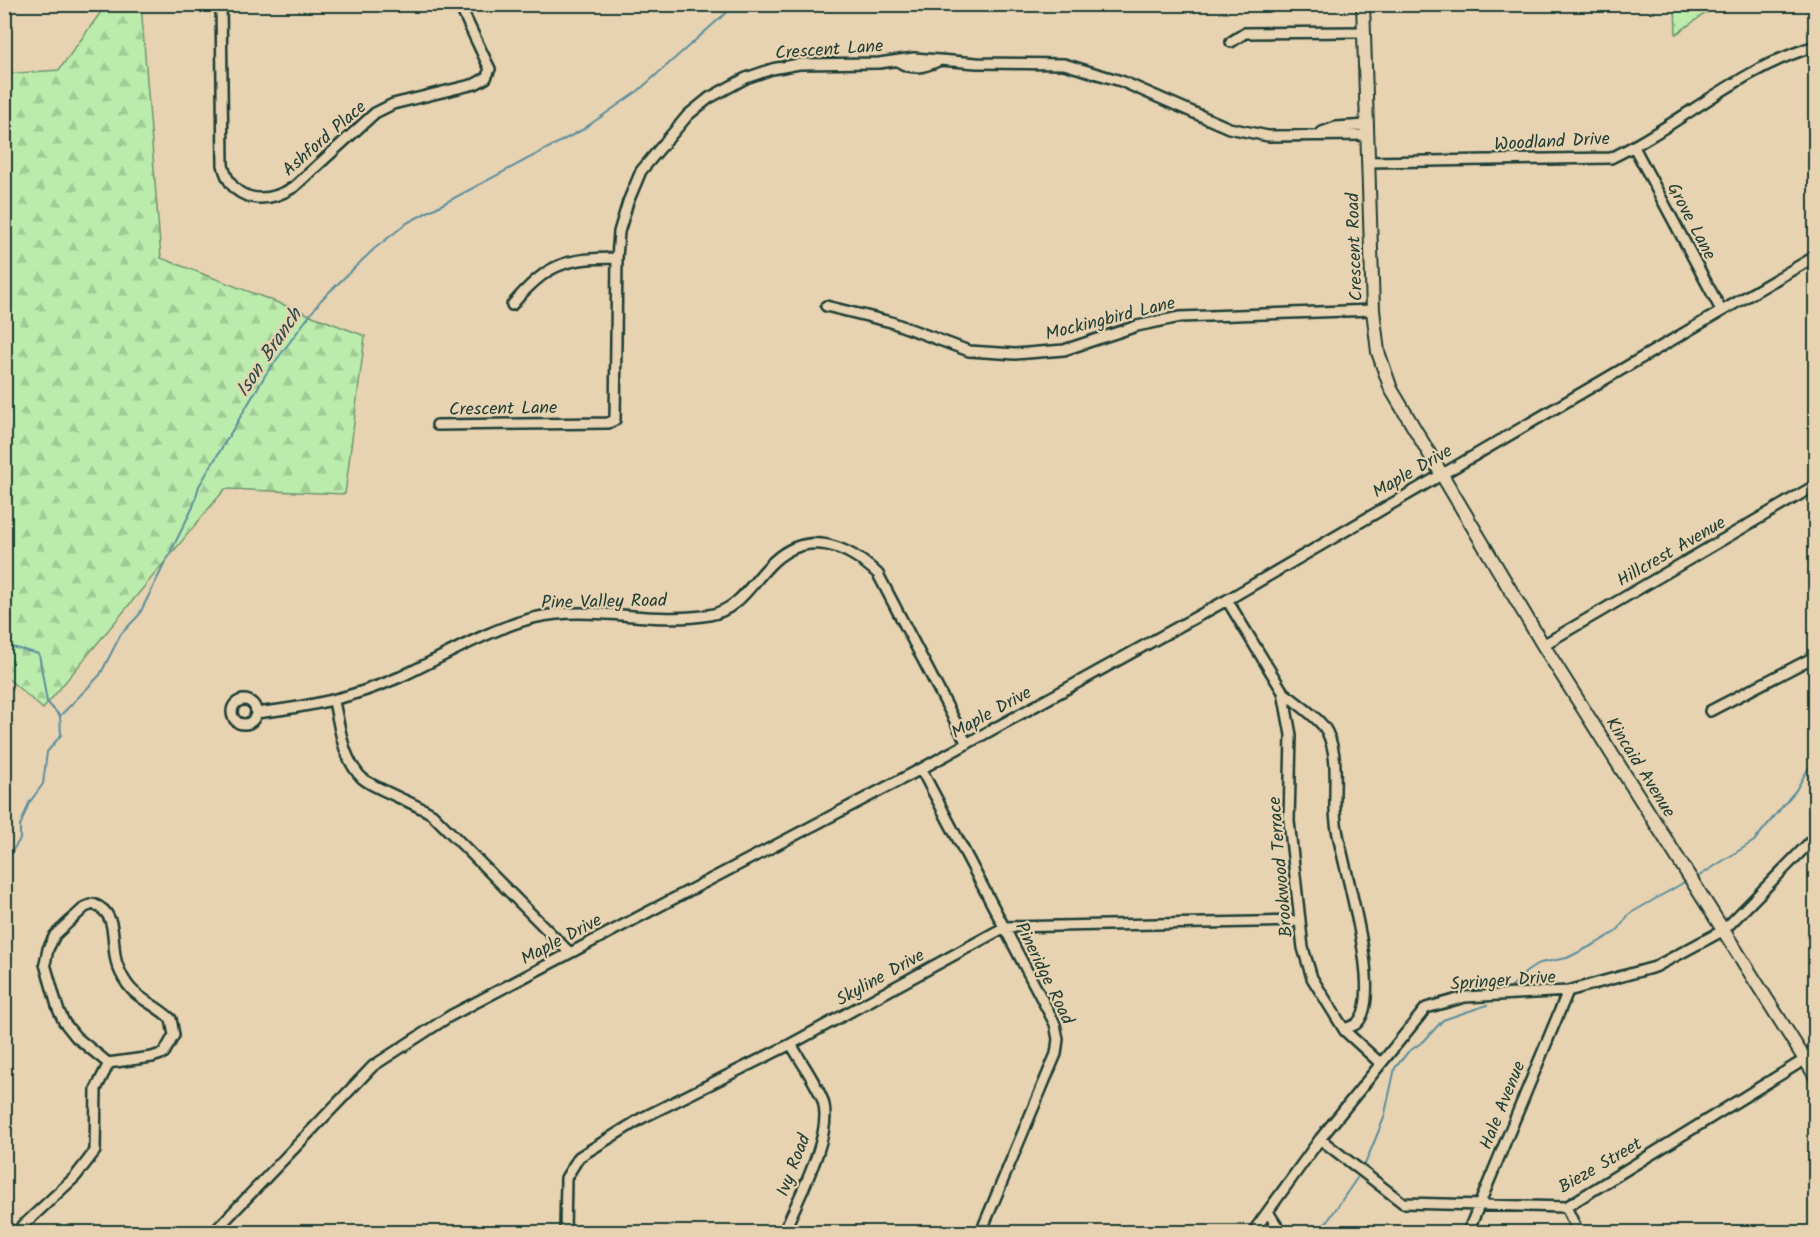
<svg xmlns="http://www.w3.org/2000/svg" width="1820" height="1237" viewBox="0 0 1820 1237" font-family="Kalam,sans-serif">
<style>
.forest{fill:url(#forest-firs);stroke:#6d9470;stroke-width:1.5}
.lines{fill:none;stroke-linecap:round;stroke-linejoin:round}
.stream{stroke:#5c8e9e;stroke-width:2}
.minor-casing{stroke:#1f3d34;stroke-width:14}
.tertiary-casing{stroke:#1f3d34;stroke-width:16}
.minor{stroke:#e7d3b1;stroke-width:9}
.tertiary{stroke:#e7d3b1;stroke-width:12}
.labels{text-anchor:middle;stroke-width:4.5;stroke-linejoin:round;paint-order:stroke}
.street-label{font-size:18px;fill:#1f3d34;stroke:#e7d3b1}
.water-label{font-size:20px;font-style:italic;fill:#294a46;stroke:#e7d3b1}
</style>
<defs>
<pattern id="forest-firs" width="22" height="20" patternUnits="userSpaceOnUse" patternTransform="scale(1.5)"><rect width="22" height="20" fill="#bbecac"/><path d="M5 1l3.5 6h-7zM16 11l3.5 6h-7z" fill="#a0cb95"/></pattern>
</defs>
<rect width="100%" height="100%" fill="#e7d3b1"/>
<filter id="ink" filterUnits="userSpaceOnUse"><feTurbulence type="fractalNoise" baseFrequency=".0167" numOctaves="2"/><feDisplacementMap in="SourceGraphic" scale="12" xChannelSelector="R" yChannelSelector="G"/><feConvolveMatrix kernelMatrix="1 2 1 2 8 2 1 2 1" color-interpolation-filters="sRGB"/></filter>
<g filter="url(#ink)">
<path class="forest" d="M106,5H141L161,258L365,336L345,494L225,489L43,709L5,676V74L59,70Z
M1675,5V4L1717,5L1676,34Z"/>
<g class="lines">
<path class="stream" d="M4,645L39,654L47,702L60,716
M4,864L20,839V826L29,803L43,784L47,752L61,735L60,716L100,675L121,634L139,615L193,507L199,486L266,374L321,300L374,249L407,223L582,130L638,91L736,4
M1696,878L1754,841L1796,790L1816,755
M1508,991L1526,972L1540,963L1567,958L1597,943L1617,931L1629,914L1683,883
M1363,1169L1384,1118L1395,1068L1408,1052L1424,1041L1443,1020L1487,1005
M1315,1232L1327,1222L1357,1178"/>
<defs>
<path id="minor" d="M221,4L223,165C232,203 265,205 294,187L375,113L393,104L475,84L486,78L490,69L487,63L459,4
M1231,42L1245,33L1362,32
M898,61C911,71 924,67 938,61
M1322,132L1336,127L1367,125
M1634,147L1721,310
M1369,162L1611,158C1682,124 1739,68 1816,46
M512,305C546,264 565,258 617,258
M826,306L891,322L969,351L1015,354L1064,350L1137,326L1180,317L1373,310
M437,425L608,423L615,420L617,258L619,232L628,202L641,171L688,115L709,98L746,78L772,69L799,64L879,63L914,58L977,63L1064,64L1121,81L1229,128L1268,136L1367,135
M1227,600L1283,692L1291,735L1289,821L1303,948L1312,978L1345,1031L1380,1063
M1543,645L1816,485
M1283,692C1294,701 1322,720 1327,732C1341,761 1332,792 1336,823C1340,860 1387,998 1356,1024C1353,1026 1347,1028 1344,1029
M232 712a12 12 0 1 1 24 0a12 12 0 1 1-24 0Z
M334,702C340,727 342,757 361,777C370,787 415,803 432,814L570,953
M1710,711L1816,656
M256,713C308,707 352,698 400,677C443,657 487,630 533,618C590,604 652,625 709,615C740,610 753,580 774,561C809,529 848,546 878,574L967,744
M921,769L1055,1024L1058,1039L1056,1054L981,1232
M93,904C120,913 110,944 117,964C130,1000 147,997 171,1019L174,1035L164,1053L152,1057L108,1063L76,1037L64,1022L58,1009L45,964L48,949L55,935L85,907Z
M1320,1139L1403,1203L1566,1207L1804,1060L1816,1048
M1566,1207L1578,1232
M1268,1212L1281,1232
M16,1232L75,1177L95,1151L96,1089L109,1063
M214,1232L373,1066L450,1016L921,769L1227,600L1816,256
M565,1232L566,1178L579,1157L642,1118L791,1044L1005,927L1300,921
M784,1232C797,1200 834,1135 823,1101C816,1082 801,1062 791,1044
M1253,1232L1320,1139L1426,1008L1465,997L1568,991L1655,967L1724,930L1816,836
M1468,1232L1568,991"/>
<path id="tertiary" d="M1363,4L1373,310L1378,352L1391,389L1543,645L1816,1077"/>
</defs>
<use href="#minor" class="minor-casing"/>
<use href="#tertiary" class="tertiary-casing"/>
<use href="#minor" class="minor"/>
<use href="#tertiary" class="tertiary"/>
</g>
</g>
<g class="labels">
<g class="street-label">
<text transform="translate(829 49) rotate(-4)" y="6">Crescent Lane</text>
<text transform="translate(324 138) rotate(-41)" y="6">Ashford Place</text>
<text transform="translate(1552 141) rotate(-3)" y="6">Woodland Drive</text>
<text transform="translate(1692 221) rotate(62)" y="6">Grove Lane</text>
<text transform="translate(1354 247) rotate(-92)" y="6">Crescent Road</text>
<text transform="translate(1110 318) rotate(-14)" y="6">Mockingbird Lane</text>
<text transform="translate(503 408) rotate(-1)" y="6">Crescent Lane</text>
<text transform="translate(1412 471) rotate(-30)" y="6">Maple Drive</text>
<text transform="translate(1671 551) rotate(-30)" y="6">Hillcrest Avenue</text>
<text transform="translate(604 601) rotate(-1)" y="6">Pine Valley Road</text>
<text transform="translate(991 712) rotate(-29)" y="6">Maple Drive</text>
<text transform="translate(1641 767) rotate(58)" y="6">Kincaid Avenue</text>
<text transform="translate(1280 867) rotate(-95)" y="6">Brookwood Terrace</text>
<text transform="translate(561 939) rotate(-28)" y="6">Maple Drive</text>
<text transform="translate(1045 973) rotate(64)" y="6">Pineridge Road</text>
<text transform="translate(880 977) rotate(-29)" y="6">Skyline Drive</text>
<text transform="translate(1503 980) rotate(-4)" y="6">Springer Drive</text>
<text transform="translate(1502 1105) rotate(-68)" y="6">Hale Avenue</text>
<text transform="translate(793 1165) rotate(-69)" y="6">Ivy Road</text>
<text transform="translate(1600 1165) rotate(-30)" y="6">Bieze Street</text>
</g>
<g class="water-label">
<text transform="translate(268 352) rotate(-56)" y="7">Ison Branch</text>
</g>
</g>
<rect width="1820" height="1237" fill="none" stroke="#e7d3b1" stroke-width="24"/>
<rect x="12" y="12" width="1796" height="1213" fill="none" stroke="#1f3d34" stroke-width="2" filter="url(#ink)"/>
</svg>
